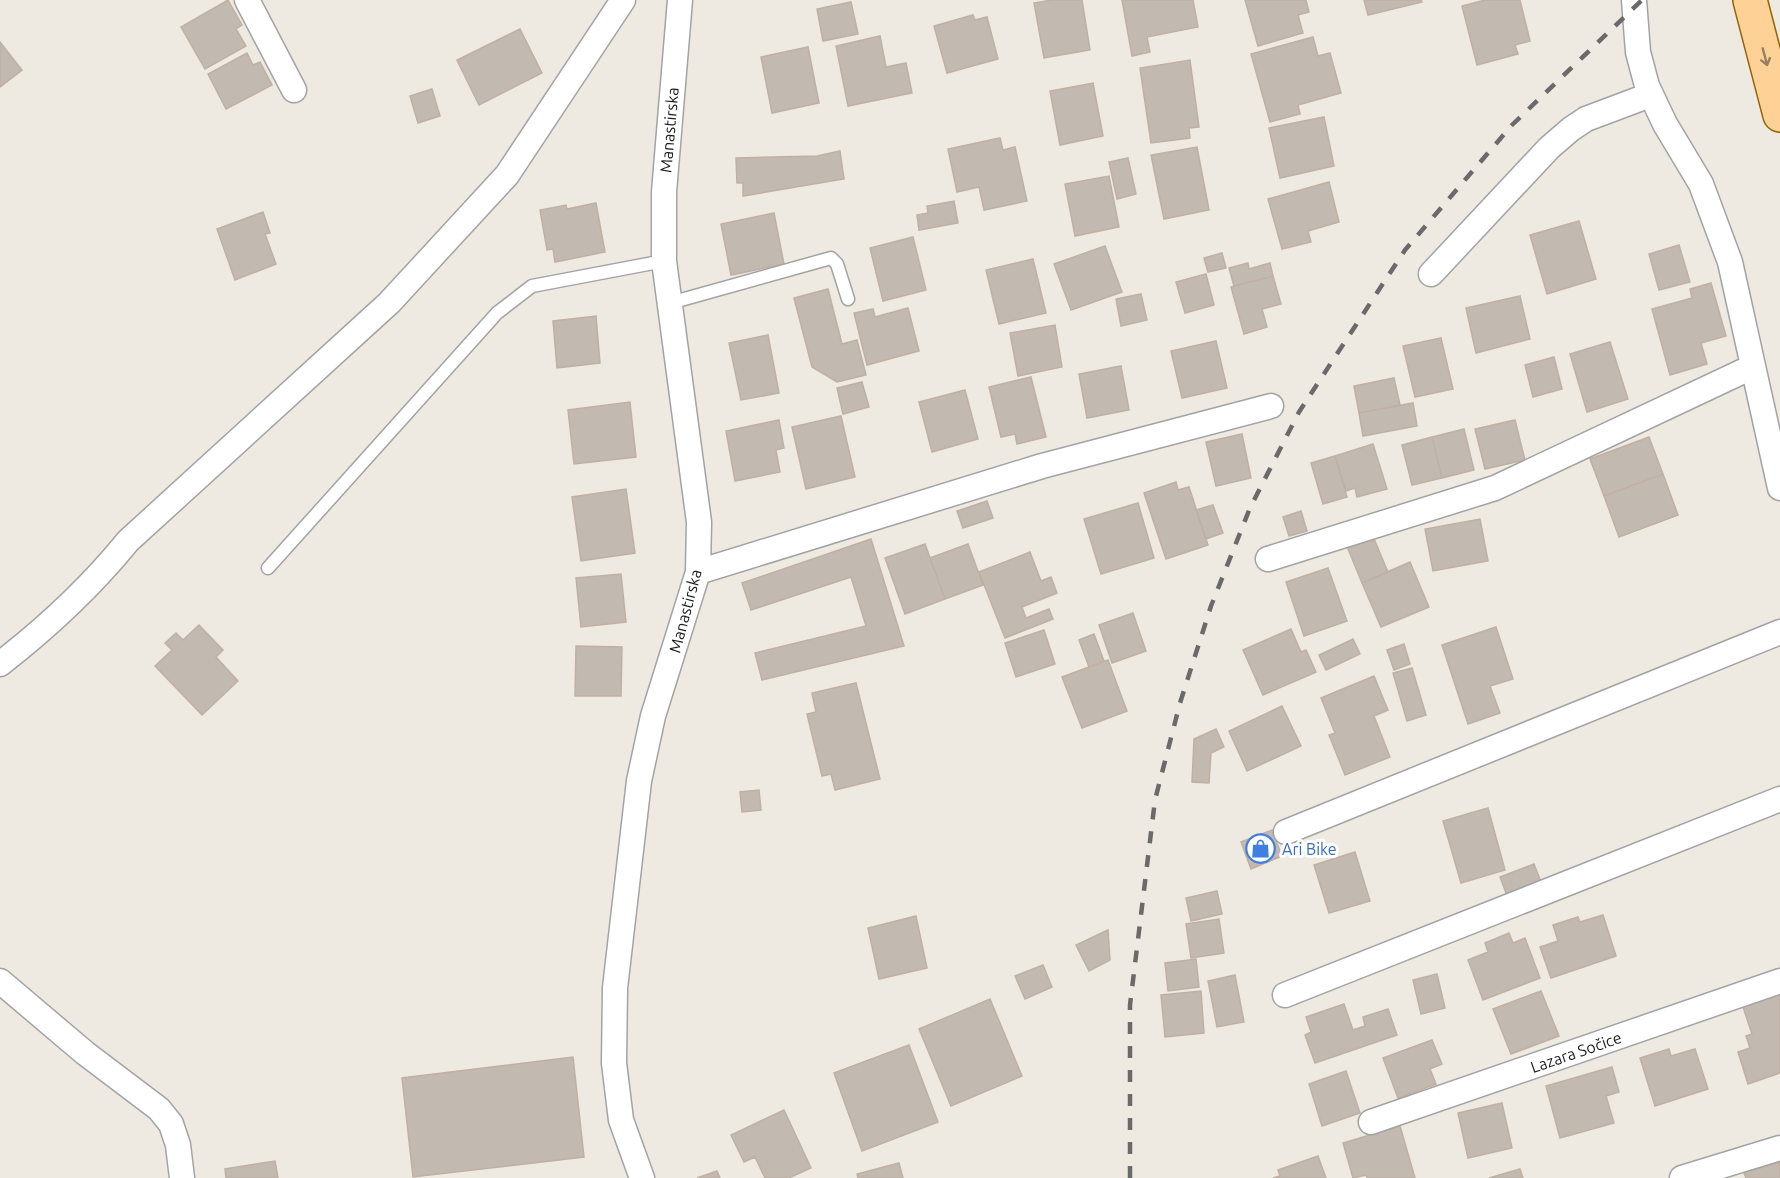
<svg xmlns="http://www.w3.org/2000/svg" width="1780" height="1178" viewBox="0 0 1780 1178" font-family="Ubuntu,sans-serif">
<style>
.building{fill:#c2b9b1;stroke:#c0b0a3;stroke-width:1.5}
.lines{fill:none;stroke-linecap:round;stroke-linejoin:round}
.service-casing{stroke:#a3a3a3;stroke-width:15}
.minor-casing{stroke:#a3a3a3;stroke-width:27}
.primary-casing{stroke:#946300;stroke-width:36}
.service{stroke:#fff;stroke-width:12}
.minor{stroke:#fff;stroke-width:24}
.primary{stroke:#fed196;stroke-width:33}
.rail{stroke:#6a6a6a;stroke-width:4.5;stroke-dasharray:12 12;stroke-linecap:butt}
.oneway{stroke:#98805f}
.labels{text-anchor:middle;stroke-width:6;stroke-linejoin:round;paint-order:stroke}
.street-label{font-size:16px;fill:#1c1c1c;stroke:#fff}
.shop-label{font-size:16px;fill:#366cbe;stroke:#fff;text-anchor:start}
</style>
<rect width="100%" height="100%" fill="#eeeae1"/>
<path class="building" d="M228,0L242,25L236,29L246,46L205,69L181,27Z
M1052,0H1082L1090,50L1044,58L1034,3Z
M1122,0H1193L1198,27L1147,37L1150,52L1132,56Z
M1245,0H1306L1309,12L1298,15L1303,33L1258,46Z
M1364,0H1421L1422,2L1368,15Z
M1485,0H1520L1530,41L1515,45L1518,54L1477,65L1462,6Z
M851,2L858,34L823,41L817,9Z
M973,15L975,20L987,17L998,59L947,73L934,26Z
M520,29L542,73L479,105L457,60Z
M880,36L886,67L906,63L912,93L848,106L836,46Z
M1313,37L1318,56L1330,53L1341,93L1298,105L1300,114L1270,122L1251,54Z
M0,42L22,70L0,87Z
M808,47L819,103L772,113L761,57Z
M247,53L253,65L260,62L272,85L226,109L208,74Z
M1190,60L1199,127L1189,128L1190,138L1151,143L1140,68Z
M1093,83L1103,136L1060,145L1050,91Z
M432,89L440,116L418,123L410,96Z
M1324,117L1334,166L1280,178L1269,128Z
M1000,138L1003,150L1015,147L1027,201L984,210L979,187L957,192L948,149Z
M1197,147L1209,210L1164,219L1151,155Z
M840,151L844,179L743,196V183H737L736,158L817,156Z
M1128,158L1136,194L1117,199L1109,162Z
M1109,176L1119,227L1075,236L1065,184Z
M1329,182L1339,222L1308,231L1311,242L1282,249L1268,199Z
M954,201L958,223L919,230L917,215L928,213L927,206Z
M596,203L605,252L555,262L553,249L547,250L540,210L566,205L567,209Z
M263,212L270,233L265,234L276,264L235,280L217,229Z
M774,213L784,264L731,275L721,224Z
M1579,221L1596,279L1547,294L1530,235Z
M913,237L926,290L883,301L870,248Z
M1679,245L1690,282L1659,290L1649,254Z
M1105,246L1122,292L1071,310L1054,264Z
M1222,253L1226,268L1208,272L1204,258Z
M1033,259L1046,313L999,324L986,270Z
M1248,263L1249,269L1270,263L1273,276L1234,286L1229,268Z
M1206,274L1214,305L1185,313L1176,282Z
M1273,276L1281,304L1262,309L1267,327L1244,334L1231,287Z
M1711,283L1726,336L1701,343L1707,364L1670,375L1652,309L1692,298L1690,289Z
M828,289L842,344L857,340L866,375L837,382L812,367L794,298Z
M1141,294L1147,320L1121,326L1116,299Z
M1520,296L1530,339L1476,353L1466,308Z
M908,308L919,351L867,365L854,313L873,309L875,317Z
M596,316L600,363L557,368L553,321Z
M1055,325L1062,367L1018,376L1010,333Z
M768,335L779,393L741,400L729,343Z
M1441,338L1453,389L1415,397L1403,346Z
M1216,341L1227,388L1182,398L1171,351Z
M1610,342L1628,399L1587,412L1570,354Z
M1554,357L1562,389L1533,397L1525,365Z
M1121,366L1129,410L1087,418L1079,374Z
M1031,377L1046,437L1017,444L1015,434L1001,437L989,387Z
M1394,378L1400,405L1359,413L1354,386Z
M862,382L869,407L843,414L837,388Z
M965,390L978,439L932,452L919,402Z
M630,402L636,457L574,464L568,410Z
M1413,403L1417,426L1363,436L1359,413Z
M841,416L855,477L806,489L792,427Z
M779,420L784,448L776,450L780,472L735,481L726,431Z
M1515,420L1525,460L1485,469L1475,429Z
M1464,429L1474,470L1442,478L1432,437Z
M1242,434L1251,478L1216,486L1206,442Z
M1432,437L1442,478L1412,485L1402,445Z
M1649,437L1663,474L1604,496L1590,459Z
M1373,444L1387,489L1357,497L1355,488L1346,491L1335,456Z
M1335,456L1347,497L1323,504L1311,463Z
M1663,474L1678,515L1619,537L1604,496Z
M1176,482L1178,490L1189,487L1208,545L1166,559L1144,493Z
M626,489L635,553L581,561L572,497Z
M987,501L993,518L963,528L957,511Z
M1138,503L1154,558L1101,574L1084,519Z
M1213,505L1223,533L1206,539L1196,510Z
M1301,511L1307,531L1289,536L1283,517Z
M1480,519L1488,561L1433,571L1425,529Z
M1372,534L1388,572L1362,583L1346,544Z
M871,539L904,646L762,680L755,653L866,626L851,577L751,610L742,583Z
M925,544L945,599L905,614L885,558Z
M968,544L983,585L945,599L930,558Z
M1030,552L1041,581L1051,577L1057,593L1022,607L1026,618L1049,609L1053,619L1005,638L979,572Z
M1410,562L1429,607L1381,627L1362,583Z
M1328,568L1347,621L1304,636L1286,582Z
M621,574L626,622L581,627L576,578Z
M1133,613L1146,651L1112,663L1099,625Z
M199,625L223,650L216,657L238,681L202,715L155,666L172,650L165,643L176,633L183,640Z
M1496,627L1513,679L1490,686L1500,713L1468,724L1442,645Z
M1291,629L1301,652L1306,650L1316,672L1263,695L1243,650Z
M1044,630L1055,664L1016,677L1005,643Z
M1094,634L1104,661L1089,667L1079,640Z
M1353,639L1360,654L1326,670L1319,655Z
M1404,644L1410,664L1394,670L1387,650Z
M576,646L622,647L621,696H575Z
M1108,660L1127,711L1082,728L1062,677Z
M1412,668L1426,715L1407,721L1393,673Z
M1374,676L1388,710L1374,716L1390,757L1345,775L1329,735L1335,733L1321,698Z
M856,683L880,779L835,790L831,774L822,776L807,714L816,712L812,693Z
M1282,706L1301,746L1247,771L1229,731Z
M1216,729L1224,747L1211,753L1209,783L1192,782L1194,739Z
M759,790L761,810L742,812L740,792Z
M1488,808L1505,870L1461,883L1443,821Z
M1272,830L1282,856L1251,869L1241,842Z
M1355,852L1370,901L1329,913L1314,865Z
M1534,864L1543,887L1509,901L1500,877Z
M1217,891L1222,914L1191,921L1186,898Z
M1603,915L1616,956L1551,978L1540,947L1558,941L1553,925L1578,917L1580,922Z
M916,916L927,968L879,979L868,928Z
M1219,919L1224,953L1191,958L1186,924Z
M1108,930L1110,960L1089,971L1076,945Z
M1509,933L1513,943L1525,938L1540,978L1483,1000L1468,960L1488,952L1485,943Z
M1196,959L1199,987L1168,991L1165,963Z
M1043,965L1052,987L1025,999L1015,976Z
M1437,974L1445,1008L1421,1014L1413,980Z
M1235,975L1244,1022L1217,1027L1208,981Z
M1201,991L1204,1033L1165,1037L1161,995Z
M1541,991L1559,1036L1511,1054L1493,1009Z
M1780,994V1073L1748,1084L1738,1052L1750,1048L1746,1036L1752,1034L1743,1007Z
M990,999L1022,1076L951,1106L919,1029Z
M1344,1004L1353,1030L1365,1026L1363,1017L1388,1009L1397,1035L1315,1063L1305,1035L1311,1032L1306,1017Z
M1432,1040L1442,1064L1430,1069L1436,1084L1398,1098L1383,1058Z
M909,1045L938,1122L862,1151L834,1073Z
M1669,1049L1671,1056L1695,1049L1708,1089L1655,1106L1640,1058Z
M573,1057L584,1157L413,1177L402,1078Z
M1612,1067L1619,1092L1606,1096L1614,1123L1560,1138L1546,1086Z
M1346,1071L1360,1113L1322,1126L1309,1084Z
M1502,1103L1512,1148L1468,1158L1458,1113Z
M784,1110L811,1168L789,1178H765L755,1157L744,1162L731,1135Z
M1400,1126L1415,1178H1367L1366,1175L1353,1178L1343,1143Z
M1318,1156L1326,1178H1273L1280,1176L1278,1170Z
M275,1161L278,1178H226L225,1169Z
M1780,1162V1178H1746L1744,1173Z
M899,1163L903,1178H858L857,1174Z
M1520,1169L1523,1178H1489Z
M717,1171L720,1178H697Z"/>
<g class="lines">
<defs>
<path id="service" d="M670,303L831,258L837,264L848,299
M268,568L497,313L532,286L664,261"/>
<path id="minor" d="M247,0L294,90
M1634,0L1638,52L1647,86L1665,124L1701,184L1730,262L1780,488
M1431,274L1549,148L1571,129L1586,119L1650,95
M1268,559L1495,488L1752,367
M698,572L1042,466L1271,406
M0,664C49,626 89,589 128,541L389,303L507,175L623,0
M1286,832L1780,632
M0,981L85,1053L159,1109L171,1124L178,1145L182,1178
M1285,995L1780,799
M1371,1122L1780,981
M642,1178L621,1120L614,1063L615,988L639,781L653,716L698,572L699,522L664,261V192L680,0
M1682,1178L1780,1148"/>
<path id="primary" d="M1750,0L1780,115"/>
</defs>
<use href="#service" class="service-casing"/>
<use href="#minor" class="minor-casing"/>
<use href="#primary" class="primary-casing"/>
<use href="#service" class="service"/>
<use href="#minor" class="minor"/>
<use href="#primary" class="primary"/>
<path class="rail" d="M1130,1178V1005L1155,800L1180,703L1211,606L1250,508L1299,412L1405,250L1512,125L1642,0"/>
</g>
<defs><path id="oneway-shaft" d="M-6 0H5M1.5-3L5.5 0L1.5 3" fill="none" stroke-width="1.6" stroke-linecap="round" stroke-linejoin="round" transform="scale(1.5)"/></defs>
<use class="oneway" href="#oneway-shaft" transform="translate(1765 57) rotate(75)"/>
<defs>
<symbol id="shop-ring" viewBox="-11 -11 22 22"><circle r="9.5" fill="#fff" stroke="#3f7fe0" stroke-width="1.5"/><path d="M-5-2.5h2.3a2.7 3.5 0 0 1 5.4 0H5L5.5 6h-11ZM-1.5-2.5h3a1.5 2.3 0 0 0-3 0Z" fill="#3f7fe0"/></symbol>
</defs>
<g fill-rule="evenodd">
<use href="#shop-ring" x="1244" y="832" width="33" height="33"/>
</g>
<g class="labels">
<g class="street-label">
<text transform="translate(669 130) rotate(-85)" y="6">Manastirska</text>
<text transform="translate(685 611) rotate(-75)" y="6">Manastirska</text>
<text transform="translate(1576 1052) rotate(-19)" y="6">Lazara Sočice</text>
</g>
<g class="shop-label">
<text x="1282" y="855">Ari Bike</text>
</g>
</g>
</svg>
